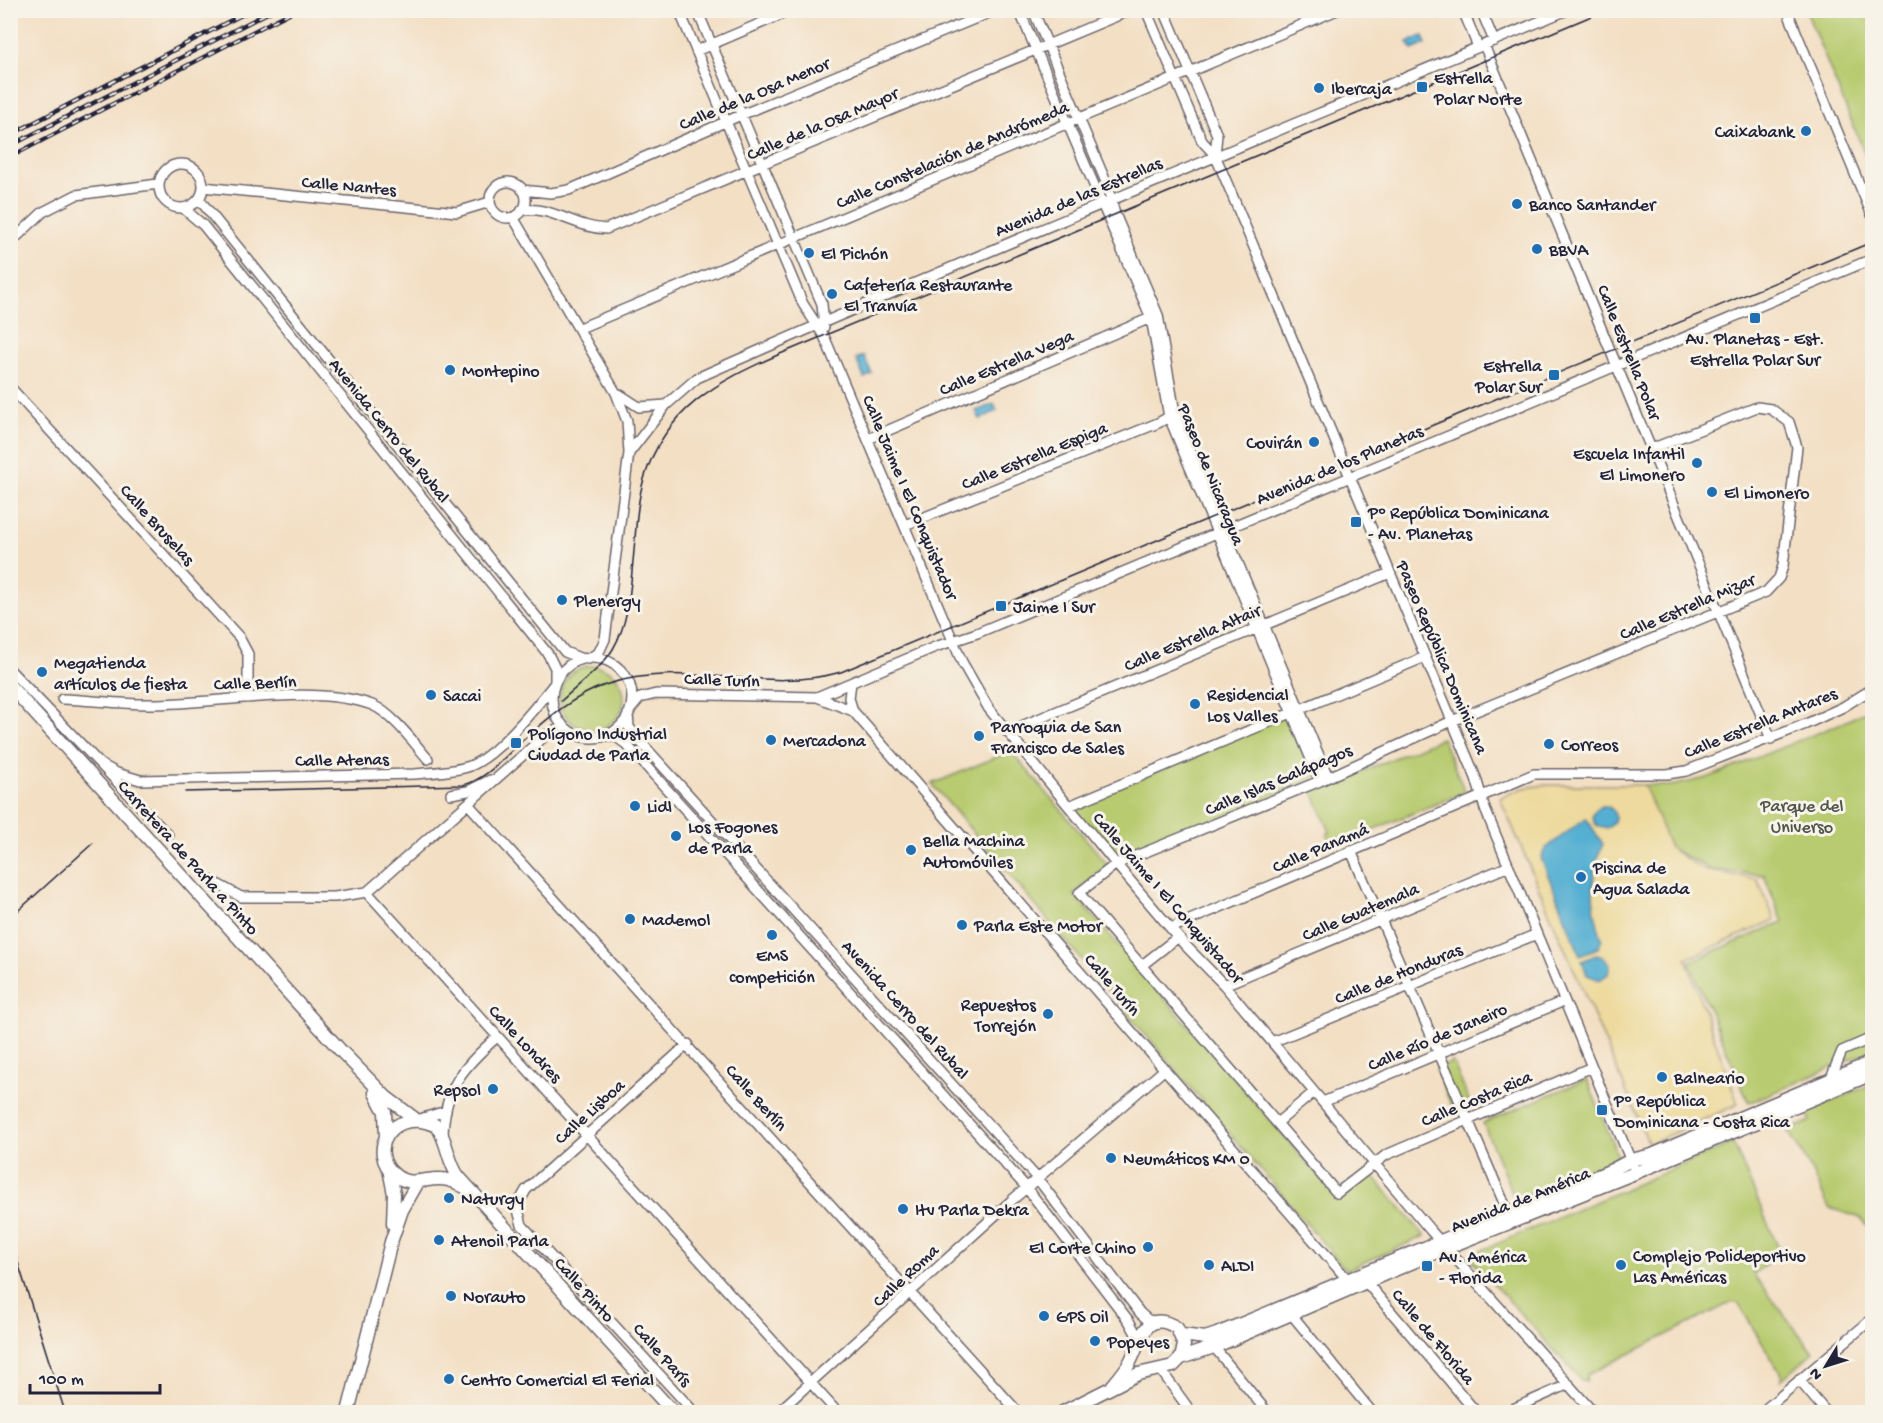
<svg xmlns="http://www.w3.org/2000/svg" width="1883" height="1423" viewBox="0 0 1883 1423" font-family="'Gochi Hand',sans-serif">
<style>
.green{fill:#b8cb6f;stroke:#6d7655;stroke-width:1.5}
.sand{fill:#eeda9e;stroke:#887e6c;stroke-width:1.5}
.water{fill:#54afd2;stroke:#3b6886;stroke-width:1.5}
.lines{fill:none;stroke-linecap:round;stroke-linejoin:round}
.minor-casing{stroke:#6b646b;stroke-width:12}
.major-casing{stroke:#6b646b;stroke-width:15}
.minor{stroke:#fff;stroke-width:9}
.major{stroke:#fff;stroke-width:12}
.tram{stroke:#22223b;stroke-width:1.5}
.rail-casing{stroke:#22223b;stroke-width:4.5}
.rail{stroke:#f7f3e8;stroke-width:2;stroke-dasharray:7;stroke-linecap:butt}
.poi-dot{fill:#1f6fb2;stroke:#f7f3e8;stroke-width:2}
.labels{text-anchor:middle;stroke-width:6;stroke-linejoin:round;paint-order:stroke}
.poi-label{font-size:18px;fill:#22223b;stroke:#f7f3e8;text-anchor:start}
.street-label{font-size:18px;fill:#22223b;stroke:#f7f3e8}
.park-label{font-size:18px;fill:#4f554b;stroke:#f7f3e8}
</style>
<rect width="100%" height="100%" fill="#f7f3e8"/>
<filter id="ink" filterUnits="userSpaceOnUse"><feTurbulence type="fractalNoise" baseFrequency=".0167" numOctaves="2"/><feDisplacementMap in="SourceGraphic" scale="12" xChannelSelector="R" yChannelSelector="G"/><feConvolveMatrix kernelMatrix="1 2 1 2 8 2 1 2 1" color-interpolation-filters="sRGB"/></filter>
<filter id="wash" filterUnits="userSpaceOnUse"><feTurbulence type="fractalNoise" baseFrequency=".008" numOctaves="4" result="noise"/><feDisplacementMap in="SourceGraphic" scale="24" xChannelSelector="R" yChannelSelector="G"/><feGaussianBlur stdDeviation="1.35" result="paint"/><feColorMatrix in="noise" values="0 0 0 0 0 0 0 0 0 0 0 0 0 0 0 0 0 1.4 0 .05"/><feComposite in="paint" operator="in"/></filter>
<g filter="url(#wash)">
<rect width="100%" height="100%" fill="#f3dfc4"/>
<path class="green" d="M1806,11H1872V171Z
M560 698a32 32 0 1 1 64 0a32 32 0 1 1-64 0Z
M1872,707V1050L1749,1103L1689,962L1783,922L1764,875L1711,870L1670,848L1644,785L1670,786L1707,778L1849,720Z
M1293,713L1319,776L1116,863L1070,807Z
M1442,738L1465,792L1333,846L1327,834L1330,832L1313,792Z
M1011,751L1108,865L1074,894L1339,1199L1371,1174L1425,1236L1346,1270L932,784Z
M1453,1062L1471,1105L1454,1112L1436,1069Z
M1587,1079L1618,1157L1515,1200L1483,1123Z
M1872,1084V1231L1861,1218L1829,1208L1807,1162L1788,1131L1810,1121L1807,1112Z
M1733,1143L1781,1254L1753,1274L1813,1352L1781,1380V1374L1738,1303L1732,1302L1587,1375L1586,1382L1582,1381L1468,1256Z"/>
<path class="sand" d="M1545,785H1644L1670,848L1703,870L1757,879L1775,920L1686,959L1738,1104L1649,1144L1500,798L1523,788Z"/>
<path class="water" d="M1423,36L1426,44L1412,50L1408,42Z
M864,356L872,374L864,378L856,359Z
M994,404L997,411L980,419L976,411Z
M1593 817a11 11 0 1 1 22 0a11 11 0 1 1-22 0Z
M1586,818L1603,844C1588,875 1591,907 1602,939L1598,948L1580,955L1541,858L1545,849Z
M1596,955L1604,957L1610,964L1608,974L1600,980L1587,975L1582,961Z"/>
</g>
<g filter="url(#ink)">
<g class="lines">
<defs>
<path id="minor" d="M679,10L803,304L824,336L962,662L989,709L1116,864L1184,944L1224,985L1431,1231L1593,1412
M697,10L822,304L824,327
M1019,10L1151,318L1169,417L1320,781
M1033,10L1106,182L1115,214L1158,315L1175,413L1328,777
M1146,10L1202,141L1215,155L1230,190L1476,778L1485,809L1633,1166
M1164,10L1217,135L1215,155
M1463,10L1478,47
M1481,10L1494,41
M1787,10L1872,215
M1484,45L1771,739
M696,51L792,10
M159 186a22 22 0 1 1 44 0a22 22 0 1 1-44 0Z
M490 200a18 18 0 1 1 36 0a18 18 0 1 1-36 0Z
M203,187L457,212L490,202
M522,190L551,193L569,190L741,115L996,10
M199,199L565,652L582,659
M183,208L203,225L548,654L555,668V682
M522,210C552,206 576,228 606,229L1131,10
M513,217L616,393L627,421L629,453L605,639L599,652L588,659
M10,243L43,212L76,195L158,184
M580,328L1337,10
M10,387L239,637L248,654V698
M619,394L639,407L666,405
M868,439L1155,316
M629,453L666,405L697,378C985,250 1277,132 1567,10
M905,525L1158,423L1174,414
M552 698a40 40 0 1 1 80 0a40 40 0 1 1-80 0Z
M10,670L168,835
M851,683L849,698L853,711L1347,1279
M817,697L935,647L977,633L1872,259
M62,699C90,700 120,704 148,704C213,705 313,683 372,705C392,713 414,743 428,759
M630,710L640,698L656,694L817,697L853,711
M628,714L629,727L637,738L1037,1178L1140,1313L1148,1320L1160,1322
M569,731H554L546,735L367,892L837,1412
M1007,732L1390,573
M604,736H615L626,744L1026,1187L1129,1321L1139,1339
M100,764L117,773L140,780L415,774C433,772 453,772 470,766C498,755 536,707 554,684
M451,794L468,791L490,780
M469,805L1018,1412
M1069,806L1425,657
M1351,851L1508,1212
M208,879L241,897H335L367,892
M1171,928L1534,774H1667L1686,771L1806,724L1843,707L1872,689
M1141,966L1178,937
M1224,985L1509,866
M1272,1042L1537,934
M688,1044L526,1190L517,1206L522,1225L694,1412
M1592,1067L1386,1155L1337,1193L1079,893L1116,864L1320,781L1452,721L1766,592L1779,578L1783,566L1797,447L1789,422L1771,409L1757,407L1651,449
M1830,1080L1842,1051L1872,1038
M1323,1102L1564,1001
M420,1119L446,1111
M1277,1123L1314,1092
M443,1136C444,1088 463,1067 497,1037
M1366,1282L1476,1412
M1292,1315L1372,1412
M1214,1347L1267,1412
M1160,1369L1191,1412
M1799,1380L1826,1412
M778,1412L1011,1201L1165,1069
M1506,1412L1569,1384
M1762,1412L1872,1319"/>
<path id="major" d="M10,686L342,1052L386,1097L414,1118
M375,1093L385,1112L386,1138
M389,1169L394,1194L393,1224
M471,1191C461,1185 452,1179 441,1179C425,1178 411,1187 396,1176C364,1151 394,1105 437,1126C448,1142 447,1160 458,1176L673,1412
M1182,1335L1205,1338L1217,1334L1612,1170L1631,1160L1652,1155L1872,1062
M1181,1358L1214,1347L1446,1248L1635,1173L1872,1074
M348,1412L391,1242L402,1210L418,1182
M1063,1412L1138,1374L1173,1366L1181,1358L1184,1345L1177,1328C1144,1307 1141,1342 1130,1362C1126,1370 1119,1378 1113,1385"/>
</defs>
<use href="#minor" class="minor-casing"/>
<use href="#major" class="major-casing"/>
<use href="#minor" class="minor"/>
<use href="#major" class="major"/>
<path class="tram" d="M561,701C578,685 601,669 613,649C629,622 630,591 633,561C636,534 636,505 644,479C665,409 718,381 780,354L1606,10
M185,792L463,785C487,779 503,758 521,742C548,718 574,695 608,684C683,659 765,694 841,672L1872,242
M10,918L93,843
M10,1237L65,1412"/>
<defs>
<path id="rail" d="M10,135L251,10
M10,146L273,10
M10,157L295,10"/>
</defs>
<use href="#rail" class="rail-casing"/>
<use href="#rail" class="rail"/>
</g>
</g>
<g class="poi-dot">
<rect x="1416" y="81" width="12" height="12" rx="3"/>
<circle cx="1319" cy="88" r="6"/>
<circle cx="1806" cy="131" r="6"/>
<circle cx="1517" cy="204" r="6"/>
<circle cx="1537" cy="249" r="6"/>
<circle cx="809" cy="253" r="6"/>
<circle cx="832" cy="294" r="6"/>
<rect x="1749" y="312" width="12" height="12" rx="3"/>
<circle cx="450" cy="370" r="6"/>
<rect x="1548" y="369" width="12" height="12" rx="3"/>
<circle cx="1314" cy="442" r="6"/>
<circle cx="1697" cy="463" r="6"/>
<circle cx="1712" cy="492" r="6"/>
<rect x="1350" y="516" width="12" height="12" rx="3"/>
<circle cx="562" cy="600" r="6"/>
<rect x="995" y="600" width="12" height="12" rx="3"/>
<circle cx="42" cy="672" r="6"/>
<circle cx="431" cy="695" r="6"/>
<circle cx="1195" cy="704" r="6"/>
<circle cx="979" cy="736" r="6"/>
<circle cx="771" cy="740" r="6"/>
<rect x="510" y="737" width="12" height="12" rx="3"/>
<circle cx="1549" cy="744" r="6"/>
<circle cx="635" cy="806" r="6"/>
<circle cx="676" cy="836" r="6"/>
<circle cx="911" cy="850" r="6"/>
<circle cx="1581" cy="877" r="6"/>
<circle cx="630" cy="919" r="6"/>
<circle cx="962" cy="925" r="6"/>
<circle cx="772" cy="935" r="6"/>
<circle cx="1048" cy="1014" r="6"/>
<circle cx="1662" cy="1077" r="6"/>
<circle cx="493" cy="1089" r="6"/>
<rect x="1596" y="1104" width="12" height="12" rx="3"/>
<circle cx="1111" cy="1158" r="6"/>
<circle cx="449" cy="1198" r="6"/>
<circle cx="903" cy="1209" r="6"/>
<circle cx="439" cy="1240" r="6"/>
<circle cx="1148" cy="1247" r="6"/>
<circle cx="1209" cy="1265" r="6"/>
<circle cx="1621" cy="1265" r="6"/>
<rect x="1421" y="1260" width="12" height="12" rx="3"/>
<circle cx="451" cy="1296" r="6"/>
<circle cx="1044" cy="1316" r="6"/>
<circle cx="1095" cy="1341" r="6"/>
<circle cx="449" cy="1379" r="6"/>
</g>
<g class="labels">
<g class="poi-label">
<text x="1434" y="83">Estrella<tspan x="1434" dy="21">Polar Norte</tspan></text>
<text x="1331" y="94">Ibercaja</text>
<text x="1794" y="137" text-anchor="end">Caixabank</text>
<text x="1529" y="210">Banco Santander</text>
<text x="1549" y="255">BBVA</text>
<text x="821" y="259">El Pichón</text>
<text x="844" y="290">Cafetería Restaurante<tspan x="844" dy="21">El Tranvía</tspan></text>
<text x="1755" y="344" text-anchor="middle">Av. Planetas - Est.<tspan x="1755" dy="21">Estrella Polar Sur</tspan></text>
<text x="1542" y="371" text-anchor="end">Estrella<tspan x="1542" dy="21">Polar Sur</tspan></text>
<text x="462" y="376">Montepino</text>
<text x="1302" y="448" text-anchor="end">Covirán</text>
<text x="1685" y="459" text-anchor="end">Escuela Infantil<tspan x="1685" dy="21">El Limonero</tspan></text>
<text x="1724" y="498">El Limonero</text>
<text x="1368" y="518">Pº República Dominicana<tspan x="1368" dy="21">- Av. Planetas</tspan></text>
<text x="574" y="606">Plenergy</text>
<text x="1013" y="612">Jaime I Sur</text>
<text x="54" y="668">Megatienda<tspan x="54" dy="21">artículos de fiesta</tspan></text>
<text x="1207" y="700">Residencial<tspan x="1207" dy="21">Los Valles</tspan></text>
<text x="443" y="701">Sacai</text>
<text x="991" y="732">Parroquia de San<tspan x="991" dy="21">Francisco de Sales</tspan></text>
<text x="528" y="739">Polígono Industrial<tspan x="528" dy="21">Ciudad de Parla</tspan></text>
<text x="783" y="746">Mercadona</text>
<text x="1561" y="750">Correos</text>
<text x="647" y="812">Lidl</text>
<text x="688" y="832">Los Fogones<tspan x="688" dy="21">de Parla</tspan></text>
<text x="923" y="846">Bella Machina<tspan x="923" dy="21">Automóviles</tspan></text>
<text x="1593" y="873">Piscina de<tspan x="1593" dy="21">Agua Salada</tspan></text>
<text x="642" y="925">Mademol</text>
<text x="974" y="931">Parla Este Motor</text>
<text x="772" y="961" text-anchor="middle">EMS<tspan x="772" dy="21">competición</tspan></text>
<text x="1036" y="1010" text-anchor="end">Repuestos<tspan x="1036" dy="21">Torrejón</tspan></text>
<text x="1674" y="1083">Balneario</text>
<text x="481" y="1095" text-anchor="end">Repsol</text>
<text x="1614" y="1106">Pº República<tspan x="1614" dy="21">Dominicana - Costa Rica</tspan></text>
<text x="1123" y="1164">Neumáticos KM 0</text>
<text x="461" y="1204">Naturgy</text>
<text x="915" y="1215">Itv Parla Dekra</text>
<text x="451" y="1246">Atenoil Parla</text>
<text x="1136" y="1253" text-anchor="end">El Corte Chino</text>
<text x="1633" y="1261">Complejo Polideportivo<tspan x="1633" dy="21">Las Américas</tspan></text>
<text x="1439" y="1262">Av. América<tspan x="1439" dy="21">- Florida</tspan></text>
<text x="1221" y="1271">ALDI</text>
<text x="463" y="1302">Norauto</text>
<text x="1056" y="1322">GPS Oil</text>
<text x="1107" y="1347">Popeyes</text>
<text x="461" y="1385">Centro Comercial El Ferial</text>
</g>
<g class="street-label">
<text transform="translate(754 93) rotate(-23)" y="6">Calle de la Osa Menor</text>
<text transform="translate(822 123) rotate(-23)" y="6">Calle de la Osa Mayor</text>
<text transform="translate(952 154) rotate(-23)" y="6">Calle Constelación de Andrómeda</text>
<text transform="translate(349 185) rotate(5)" y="6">Calle Nantes</text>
<text transform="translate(1078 196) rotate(-23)" y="6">Avenida de las Estrellas</text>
<text transform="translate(1630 352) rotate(68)" y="6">Calle Estrella Polar</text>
<text transform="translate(1006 362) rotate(-23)" y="6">Calle Estrella Vega</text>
<text transform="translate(390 430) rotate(51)" y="6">Avenida Cerro del Rubal</text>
<text transform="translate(1034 455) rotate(-22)" y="6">Calle Estrella Espiga</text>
<text transform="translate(1339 464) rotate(-23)" y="6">Avenida de los Planetas</text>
<text transform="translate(1212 474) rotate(68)" y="6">Paseo de Nicaragua</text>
<text transform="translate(911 497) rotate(67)" y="6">Calle Jaime I El Conquistador</text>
<text transform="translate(158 524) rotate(48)" y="6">Calle Bruselas</text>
<text transform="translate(1687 606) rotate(-23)" y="6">Calle Estrella Mizar</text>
<text transform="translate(1192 637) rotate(-23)" y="6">Calle Estrella Altair</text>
<text transform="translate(1443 657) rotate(67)" y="6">Paseo República Dominicana</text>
<text transform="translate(722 679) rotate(2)" y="6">Calle Turín</text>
<text transform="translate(255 682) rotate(-2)" y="6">Calle Berlín</text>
<text transform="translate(1760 722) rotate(-22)" y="6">Calle Estrella Antares</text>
<text transform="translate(342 759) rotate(-1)" y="6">Calle Atenas</text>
<text transform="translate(1278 779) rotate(-23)" y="6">Calle Islas Galápagos</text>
<text transform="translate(1320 847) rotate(-23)" y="6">Calle Panamá</text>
<text transform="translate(189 857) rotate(48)" y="6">Carretera de Parla a Pinto</text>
<text transform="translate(1169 897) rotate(49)" y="6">Calle Jaime I El Conquistador</text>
<text transform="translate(1360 911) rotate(-23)" y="6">Calle Guatemala</text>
<text transform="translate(1398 973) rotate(-22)" y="6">Calle de Honduras</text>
<text transform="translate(1113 984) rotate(49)" y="6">Calle Turín</text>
<text transform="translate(906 1009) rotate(48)" y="6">Avenida Cerro del Rubal</text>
<text transform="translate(1437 1036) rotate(-23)" y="6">Calle Río de Janeiro</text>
<text transform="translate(526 1043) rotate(47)" y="6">Calle Londres</text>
<text transform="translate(757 1097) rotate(48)" y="6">Calle Berlín</text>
<text transform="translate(1476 1098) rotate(-23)" y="6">Calle Costa Rica</text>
<text transform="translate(589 1111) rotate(-42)" y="6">Calle Lisboa</text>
<text transform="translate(1520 1199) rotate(-22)" y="6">Avenida de América</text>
<text transform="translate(905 1275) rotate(-43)" y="6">Calle Roma</text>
<text transform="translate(585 1289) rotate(48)" y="6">Calle Pinto</text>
<text transform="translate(1434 1336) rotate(50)" y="6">Calle de Florida</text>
<text transform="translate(663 1354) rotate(48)" y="6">Calle París</text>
</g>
<g class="park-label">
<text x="1802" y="811">Parque del<tspan x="1802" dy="21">Universo</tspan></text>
</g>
</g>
<rect width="1883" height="1423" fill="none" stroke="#f7f3e8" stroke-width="36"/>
<g transform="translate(1826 1366) rotate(232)" stroke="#f7f3e8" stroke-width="4.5" paint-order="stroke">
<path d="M0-4.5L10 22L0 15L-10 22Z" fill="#22223b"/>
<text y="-9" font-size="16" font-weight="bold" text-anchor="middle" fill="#22223b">N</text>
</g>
<path d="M30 1384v9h130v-9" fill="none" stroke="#22223b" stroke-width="3"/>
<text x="39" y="1384" font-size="18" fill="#22223b" stroke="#f7f3e8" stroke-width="4.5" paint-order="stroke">100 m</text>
</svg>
